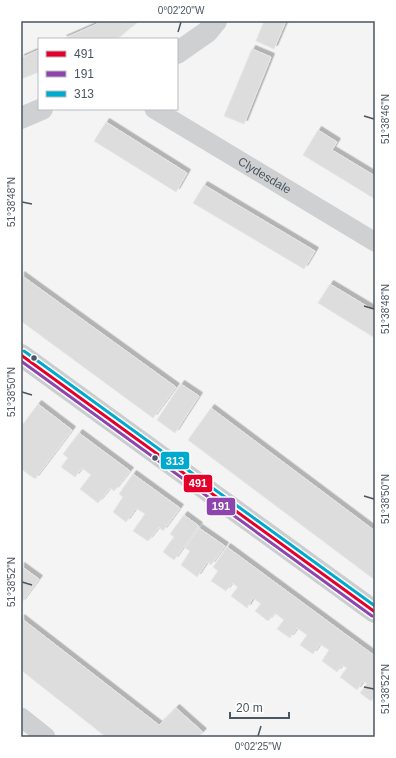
<svg xmlns="http://www.w3.org/2000/svg" width="396" height="758" viewBox="0 0 396 758" font-family="Helvetica,sans-serif">
<style>
.building{fill:#ddddde;stroke:#e5e6e7;filter:url(#shadow)}
.lines{fill:none;stroke-linecap:round;stroke-linejoin:round}
.minor{stroke:#ced0d2;stroke-width:19}
.tertiary{stroke:#ced0d2;stroke-width:22}
.primary{stroke:#caced1;stroke-width:22}
.bus-1-casing{stroke:#fff;stroke-width:6}
.bus-2-casing{stroke:#fff;stroke-width:6}
.bus-3-casing{stroke:#fff;stroke-width:6}
.bus-1{stroke:#e4002b;stroke-width:3}
.bus-2{stroke:#8e44ad;stroke-width:3}
.bus-3{stroke:#00a9ce;stroke-width:3}
.ticks{fill:none;stroke:#4a5661;stroke-width:1.5}
.bus-dot{fill:#4a5661;stroke:#fff;stroke-width:1.5}
.labels{text-anchor:middle;stroke-width:3;stroke-linejoin:round;paint-order:stroke}
.street-label{font-size:12px;fill:#4a5661;stroke:#fff}
.line-badge{stroke:#fff;stroke-width:1.5}
.badge-label{font-size:11px;text-anchor:middle;font-weight:bold;fill:#fff}
.neatline{fill:none;stroke:#4a5661;stroke-width:1.5}
.ticks-label{font-size:10px;text-anchor:middle;fill:#4a5661}
</style>
<defs>
<filter id="shadow"><feDropShadow dx="3.5" dy="-3.5" stdDeviation="0" flood-color="#0004"/></filter>
</defs>
<rect width="100%" height="100%" fill="#f4f4f4"/>
<path class="building" d="M100,21H139L117,39H63L95,25Z
M264,21H286L274,49L256,41Z
M252,49L271,57L244,124L224,116Z
M39,50V72L21,79V58Z
M106,122L187,173L176,192L94,141Z
M318,130L337,142L332,150L375,176V199L303,155Z
M204,185L315,251L304,269L193,203Z
M21,275L176,387L153,418L21,321Z
M330,284L375,311V338L318,303Z
M181,384L199,396L175,433L157,420Z
M38,404L72,430L35,479L21,469V427Z
M211,408L375,531V580L188,440Z
M79,433L130,471L114,491L110,488L98,503L80,489L91,475L82,468L75,477L61,467L68,458L63,454Z
M133,474L180,508L163,531L159,527L148,541L133,531L145,514L136,508L126,522L113,512L123,497L119,494Z
M184,515L199,526L174,560L163,552L174,537L170,534Z
M199,528L225,546L211,565L207,562L197,577L181,565L190,551L185,548Z
M227,547L375,656V696L371,701L360,693L367,684L363,681L357,690L340,677L347,668L342,665L337,672L322,661L329,650L320,644L313,654L300,645L307,635L297,628L290,638L277,629L284,620L275,613L268,621L255,611L261,604L253,598L247,608L231,596L238,587L232,583L226,591L211,581L218,571L213,567Z
M21,566L39,579L21,603Z
M21,618L159,725L176,708L203,732L198,737H106L21,670Z"/>
<g class="lines">
<g class="minor">
<path id="s1" d="M154,109L375,242"/>
<path d="M21,717L46,737"/>
</g>
<path class="tertiary" d="M177,53L207,32L216,21
M21,118L42,109"/>
<path class="primary" d="M21,355L375,612"/>
<defs>
<path id="bus-1" d="M21,355L375,612"/>
<path id="bus-2" d="M21,361L372,616"/>
<path id="bus-3" d="M24,351L375,606"/>
</defs>
<use href="#bus-1" class="bus-1-casing"/>
<use href="#bus-2" class="bus-2-casing"/>
<use href="#bus-3" class="bus-3-casing"/>
<use href="#bus-1" class="bus-1"/>
<use href="#bus-2" class="bus-2"/>
<use href="#bus-3" class="bus-3"/>
</g>
<path class="ticks" d="M178,32L181,22M364,116L374,119M22,202L32,204M364,306L374,309M22,392L32,395M364,496L374,499M22,582L32,585M364,687L374,689M258,736L261,726"/>
<g class="bus-dot">
<circle cx="34" cy="358" r="3.5"/>
<circle cx="155" cy="458" r="3.5"/>
</g>
<g class="labels">
<g class="street-label">
<text dy="4" stroke="none"><textPath href="#s1" startOffset="129">Clydesdale</textPath></text>
</g>
</g>
<g class="line-badge">
<rect x="160" y="451" width="30" height="19" rx="4" fill="#00a9ce"/>
<rect x="183" y="474" width="30" height="19" rx="4" fill="#e4002b"/>
<rect x="206" y="497" width="30" height="19" rx="4" fill="#8e44ad"/>
</g>
<g class="badge-label">
<text x="175" y="465">313</text>
<text x="198" y="487">491</text>
<text x="221" y="510">191</text>
</g>
<rect width="396" height="758" fill="none" stroke="#ffffff" stroke-width="44"/>
<rect x="38" y="38" width="140" height="72" fill="#ffffff" stroke="#b7bbc0"/>
<rect x="46" y="51" width="20" height="6" fill="#e4002b" stroke="#b7bbc0"/>
<text x="74" y="58" font-size="12" fill="#4a5661">491</text>
<rect x="46" y="71" width="20" height="6" fill="#8e44ad" stroke="#b7bbc0"/>
<text x="74" y="78" font-size="12" fill="#4a5661">191</text>
<rect x="46" y="91" width="20" height="6" fill="#00a9ce" stroke="#b7bbc0"/>
<text x="74" y="98" font-size="12" fill="#4a5661">313</text>
<path d="M230 712v6h59v-6" fill="none" stroke="#4a5661" stroke-width="2"/>
<text x="236" y="712" font-size="12" fill="#4a5661" stroke="#ffffff" stroke-width="3" paint-order="stroke">20 m</text>
<rect x="22" y="22" width="352" height="714" class="neatline"/>
<g class="ticks-label">
<text x="181" y="14">0°02'20"W</text>
<text transform="translate(385 119) rotate(-90)" y="4">51°38'46"N</text>
<text transform="translate(11 202) rotate(-90)" y="4">51°38'48"N</text>
<text transform="translate(385 309) rotate(-90)" y="4">51°38'48"N</text>
<text transform="translate(11 392) rotate(-90)" y="4">51°38'50"N</text>
<text transform="translate(385 499) rotate(-90)" y="4">51°38'50"N</text>
<text transform="translate(11 582) rotate(-90)" y="4">51°38'52"N</text>
<text transform="translate(385 689) rotate(-90)" y="4">51°38'52"N</text>
<text x="258" y="750">0°02'25"W</text>
</g>
</svg>
